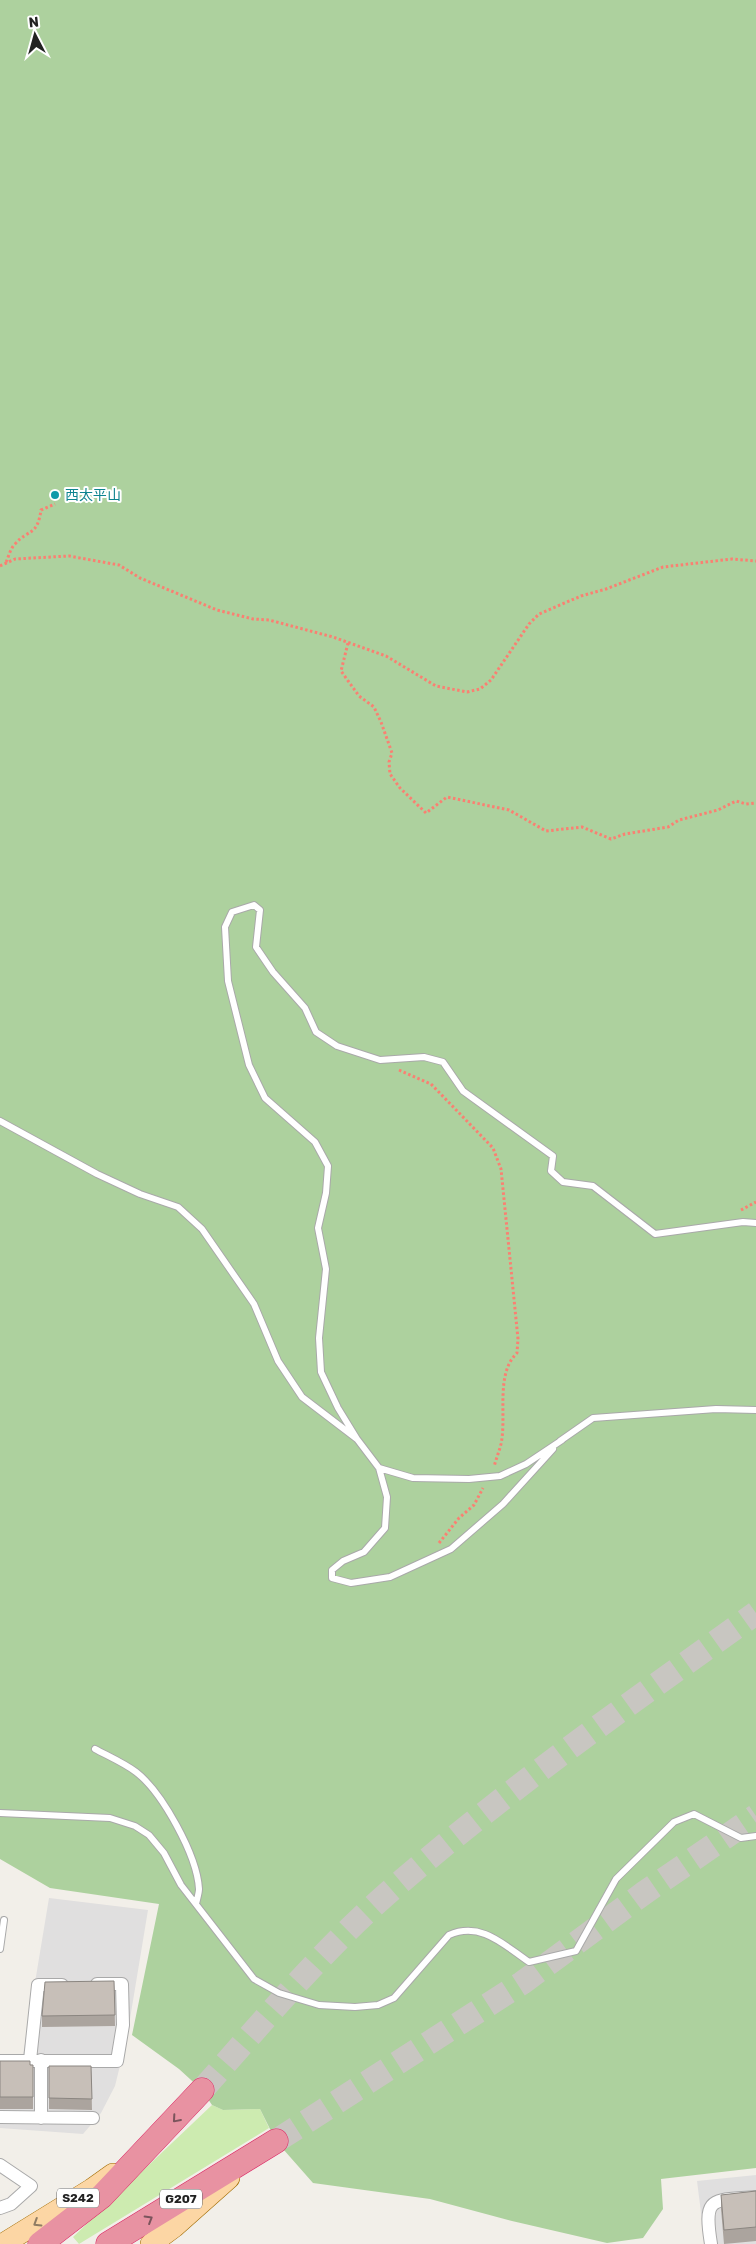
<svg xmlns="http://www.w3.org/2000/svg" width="756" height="2244" viewBox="0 0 756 2244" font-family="Rubik,'Noto Sans SC',sans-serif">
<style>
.residential{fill:#e0dfdf}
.grass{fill:#cdebb0}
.forest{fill:#add19e}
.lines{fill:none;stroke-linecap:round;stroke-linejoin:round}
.highway-tunnel{stroke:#c8c6c1;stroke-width:24;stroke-dasharray:24 12;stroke-linecap:butt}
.lane-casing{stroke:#a9a9a9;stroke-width:8}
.street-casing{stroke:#a9a9a9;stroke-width:14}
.primary-casing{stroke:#a06b00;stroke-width:22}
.highway-casing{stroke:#dc2a67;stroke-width:25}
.path{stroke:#fa8072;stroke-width:3;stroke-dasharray:2.5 2.5;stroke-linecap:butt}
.lane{stroke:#fff;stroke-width:6}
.street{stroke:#fff;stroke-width:12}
.primary{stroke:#fcd6a4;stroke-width:21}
.highway{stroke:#e892a2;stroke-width:24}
.wall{fill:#aba49e}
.building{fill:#c7bfb8;stroke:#8b8681}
.oneway{stroke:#7b545c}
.oneway2{stroke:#8f7c63}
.culture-dot{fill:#0f9aa8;stroke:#fff;stroke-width:2}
.labels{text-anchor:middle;stroke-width:4;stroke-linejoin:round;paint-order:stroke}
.shield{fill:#fff;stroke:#646464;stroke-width:1}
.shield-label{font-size:12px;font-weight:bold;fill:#222}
.culture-label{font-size:14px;fill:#0d838f;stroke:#fff;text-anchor:start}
</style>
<rect width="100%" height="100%" fill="#f2efe9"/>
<path class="residential" d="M49,1898L148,1910L127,2037L115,2086L101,2113L83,2134L0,2128V2055H23Z
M756,2175V2244H705L697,2181Z"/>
<path class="grass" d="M212,2105L223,2110L260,2109L269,2128L79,2244L73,2237Z"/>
<path class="forest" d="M0,0H756V2168L661,2179L663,2209L643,2238L607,2243L512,2221L430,2199L313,2183L276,2141L260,2109L223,2110L212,2105L202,2090L179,2069L132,2035L159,1904L50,1888L0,1859Z"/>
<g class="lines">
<path class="highway-tunnel" d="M202,2090C266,2018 329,1942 403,1880C515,1784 636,1699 756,1613
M276,2141L522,1983L644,1893L756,1816"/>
<defs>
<path id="lane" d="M0,1121L97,1174L140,1194L178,1207L202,1229L254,1304L278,1361L302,1397L357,1439L379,1468L413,1478L469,1479L500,1476L526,1464L562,1440
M357,1439L338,1408L321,1372L319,1338L326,1269L318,1228L326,1193L328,1166L315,1142L265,1098L249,1065L228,981L225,927L232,912L254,905L260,910L256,947L273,972L305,1008L316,1032L337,1046L380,1060L424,1057L443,1062L463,1091L553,1156L551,1171L563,1182L593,1186L655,1234L743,1222L756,1223
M560,1441L593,1418L716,1409L756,1410
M379,1468L387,1497L385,1528L364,1552L343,1561L332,1570V1578L351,1583L390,1577L451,1549L503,1504L553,1449
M95,1749C108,1756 124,1763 136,1772C162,1792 197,1855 199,1889C199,1893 197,1899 196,1904
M0,1813L110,1818L135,1826L149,1835L164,1853L181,1885L254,1979L279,1993L319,2005L355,2007L378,2005L394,1998L449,1935C481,1921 504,1945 529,1962L576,1951L616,1879L674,1822L694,1814L741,1838L756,1836
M0,1949L4,1920"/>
<path id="street" d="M30,2060L38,1985H62
M0,2061H117L123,2025L122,1984H97
M0,2117L93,2118
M41,2118V2060
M0,2165L31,2186L11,2204L0,2208
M711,2244C703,2195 712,2201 756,2197"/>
<path id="primary" d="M3,2244L92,2189L113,2174
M151,2244L174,2227L229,2178"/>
<path id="highway" d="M40,2244L102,2196L202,2090
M108,2244L276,2141"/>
</defs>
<use href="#lane" class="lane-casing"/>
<use href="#street" class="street-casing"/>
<use href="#primary" class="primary-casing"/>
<use href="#highway" class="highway-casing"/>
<path class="path" d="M6,562C9,556 10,549 15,544C29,528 37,537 41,510L55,504
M0,566L15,559L69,556L119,565L140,578L217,610L253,619L269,620L333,637L386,656L436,686L467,692L480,689L491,680L529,624L539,614L581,596L606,589L663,567L732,559L756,561
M348,643L341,671L359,696L374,707L381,722L392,753L389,762L390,774L400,788L426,813L447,797L509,810L546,831L582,827L611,839L625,834L668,827L679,820L718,810L736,801L746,804L756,803
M399,1070L431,1084L493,1148L501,1169L518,1339L517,1353C495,1374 507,1416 501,1444C499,1452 496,1459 494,1467
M741,1210L756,1202
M439,1543L459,1518L474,1505L483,1488"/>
<use href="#lane" class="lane"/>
<use href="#street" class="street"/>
<use href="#primary" class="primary"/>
<use href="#highway" class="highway"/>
</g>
<path class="wall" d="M114,1981L115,2026L42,2027V2016Z
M0,2061L33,2065V2109H0Z
M49,2066H91L92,2110L49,2109Z
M756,2191V2241L724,2244L721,2209V2195Z"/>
<path class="building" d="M114,1981L115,2015L42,2016L45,1982Z
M0,2061H30V2065H33V2097H0Z
M49,2066H91L92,2099L49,2098Z
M756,2191V2227L724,2230L721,2195Z"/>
<defs><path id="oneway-chevron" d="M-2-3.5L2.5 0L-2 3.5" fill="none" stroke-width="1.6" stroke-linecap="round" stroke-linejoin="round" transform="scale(1.25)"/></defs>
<g class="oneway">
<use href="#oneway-chevron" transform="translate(176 2119) rotate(131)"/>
<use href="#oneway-chevron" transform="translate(149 2219) rotate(-31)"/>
</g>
<use class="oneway2" href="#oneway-chevron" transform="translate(37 2223) rotate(148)"/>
<circle class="culture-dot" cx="55" cy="495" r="5"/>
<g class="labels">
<g class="shield">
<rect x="57" y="2188.5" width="42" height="19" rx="4"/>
<rect x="160" y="2189.5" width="42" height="19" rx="4"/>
</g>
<g class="shield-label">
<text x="78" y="2202">S242</text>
<text x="181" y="2203">G207</text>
</g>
<g class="culture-label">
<text x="65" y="500">西太平山</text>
</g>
</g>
<g transform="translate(35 35) rotate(354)" stroke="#ffffff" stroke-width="4" paint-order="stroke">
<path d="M0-4L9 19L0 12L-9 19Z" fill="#222222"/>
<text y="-8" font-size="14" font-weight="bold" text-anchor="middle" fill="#222222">N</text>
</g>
</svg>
